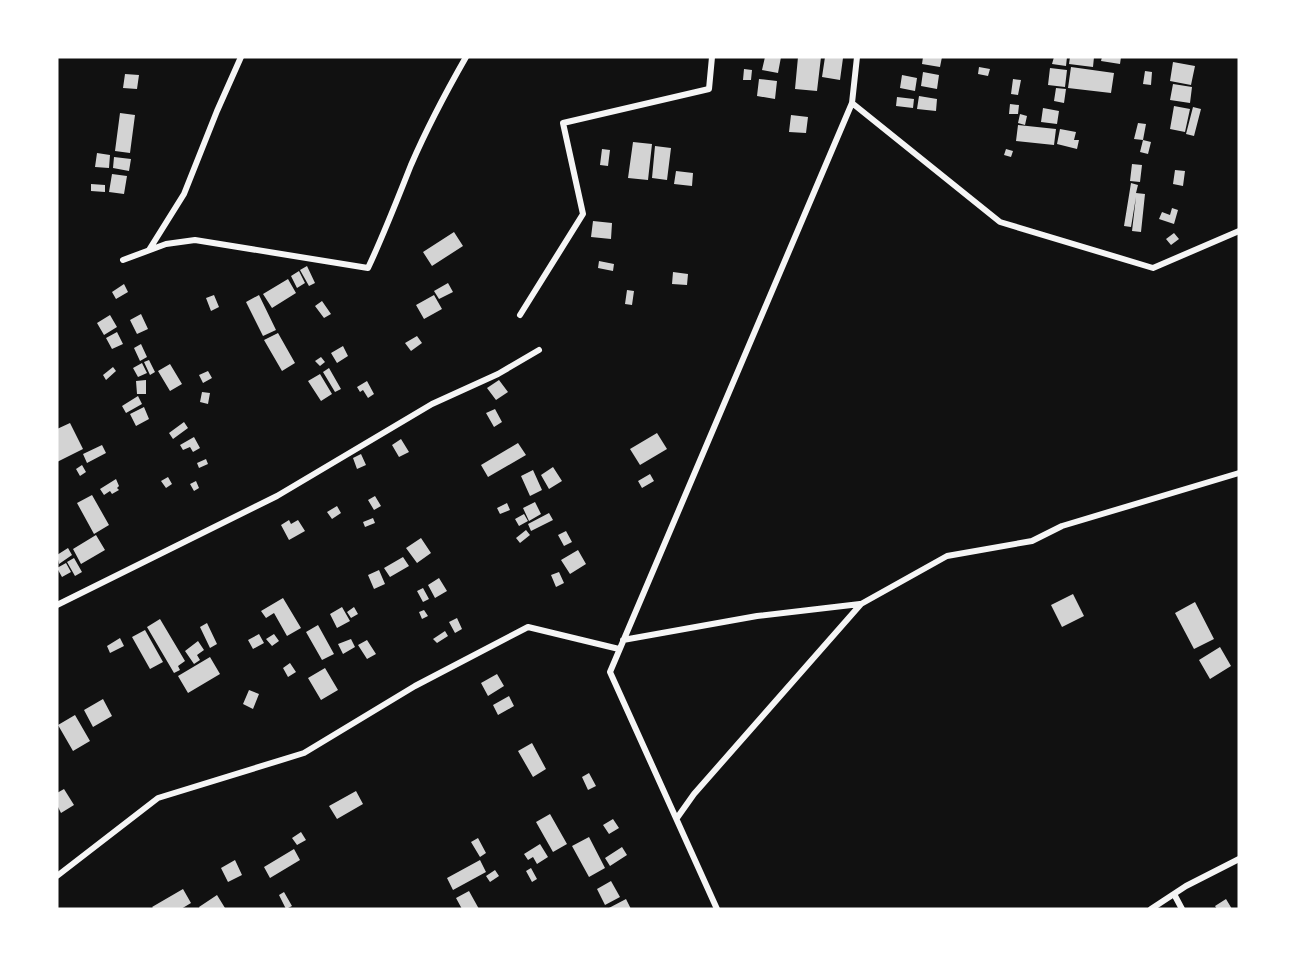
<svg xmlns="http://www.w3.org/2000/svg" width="1296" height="966" viewBox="0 0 1296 966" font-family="'Libre Baskerville',serif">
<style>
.building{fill:#d3d3d3}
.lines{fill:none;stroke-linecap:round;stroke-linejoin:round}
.minor{stroke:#f5f5f5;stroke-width:6}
</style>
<rect width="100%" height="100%" fill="#111"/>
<path class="building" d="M765,57H781L778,73L762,70Z
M798,57H821L817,91L795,89Z
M825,57L843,58L840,80L822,77Z
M923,57H942L940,67L922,64Z
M1054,57H1067L1066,66L1052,64Z
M1070,57H1094L1093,67L1069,64Z
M1102,57H1121L1120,64L1101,61Z
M1173,62L1195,66L1191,85L1170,81Z
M979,67L990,69L988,76L978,74Z
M1071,67L1114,73L1111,93L1068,88Z
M1050,68L1067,70L1065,87L1048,85Z
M744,69L752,70L751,80H743Z
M1145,71L1152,72L1151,85L1143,84Z
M923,72L939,75L937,89L921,86Z
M125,74L139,75L137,89L123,88Z
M902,75L917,78L915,91L900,88Z
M759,79L777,81L775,99L757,96Z
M1013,79L1021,80L1018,95L1011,94Z
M1173,84L1192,87L1190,103L1170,100Z
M1056,88L1066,89L1064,103L1054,101Z
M919,96L937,99L936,111L917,109Z
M897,97L914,99L913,108L896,106Z
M1010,104L1019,105L1018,114H1009Z
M1174,106L1190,109L1185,132L1170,129Z
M1193,107L1201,109L1194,136L1186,134Z
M1043,108L1059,111L1057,124L1041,122Z
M120,113L135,115L130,153L115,151Z
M1020,114L1027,116L1025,125L1018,123Z
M791,115L808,117L806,133L789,132Z
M1138,123L1146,124L1143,140L1134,139Z
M1018,125L1056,129L1054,145L1016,141Z
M1060,129L1076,132L1074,140H1079L1077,149L1057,144Z
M1143,140L1151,142L1148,154L1140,152Z
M633,142L652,144L648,180L628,178Z
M655,146L671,148L667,180L652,178Z
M602,149L610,150L608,166L600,165Z
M1006,149L1013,151L1011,157L1004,155Z
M97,153L110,155L109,168L95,167Z
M114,157L131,159L129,171L113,168Z
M1132,164L1142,165L1140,182L1130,181Z
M1175,170L1185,171L1183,186L1173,184Z
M676,171L693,173L692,186L674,184Z
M112,174L127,176L124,194L109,192Z
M1131,183L1138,185L1136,193L1145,194L1141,232L1132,231L1136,197L1131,227L1124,226Z
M91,184L105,185V192L91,191Z
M1172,208L1178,210L1174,224L1159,219L1162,212L1170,215Z
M593,221L612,223L611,239L591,237Z
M454,232L463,246L432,266L423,252Z
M1174,233L1179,239L1171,245L1166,239Z
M599,261L614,264L613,271L598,268Z
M307,266L315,283L309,286L300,270Z
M299,271L305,283L297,288L291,276Z
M673,272L688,274L687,285L672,284Z
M288,279L296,293L272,308L263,294Z
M448,283L453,292L439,299L434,291Z
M124,284L128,292L116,299L112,292Z
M627,290L634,291L632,305L625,304Z
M214,295L219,307L211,311L206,298Z
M259,295L276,330L263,336L246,302Z
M434,295L442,309L424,319L416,305Z
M322,301L331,314L324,318L315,306Z
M141,314L148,329L137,334L130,320Z
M110,315L117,327L104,335L97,323Z
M117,332L123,344L112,349L106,338Z
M278,333L295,363L282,371L264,340Z
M417,336L422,343L411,351L405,343Z
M141,344L147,357L140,361L134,348Z
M343,346L348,356L337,363L331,353Z
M321,357L325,362L320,366L315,361Z
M149,360L155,372L150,375L144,362Z
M142,363L147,373L138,377L133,368Z
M170,364L182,384L170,391L158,371Z
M113,367L116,371L106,380L103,375Z
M329,368L341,389L335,392L323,372Z
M208,371L212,378L203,383L199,375Z
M320,374L332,394L321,401L308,381Z
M146,380V394H137L136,381Z
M499,380L508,392L496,400L487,388Z
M367,381L374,394L368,398L363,390L360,392L357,387Z
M202,392L210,393L208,404L200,402Z
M138,396L142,404L126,413L122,406Z
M144,407L149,419L136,426L130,414Z
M495,409L502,422L494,427L486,413Z
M184,422L188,428L173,439L169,433Z
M70,423L83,449L57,462V429Z
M657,433L667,449L640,465L630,449Z
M194,437L200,448L193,452L190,447L183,450L180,445Z
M401,439L409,452L399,457L392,445Z
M518,443L526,455L488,477L481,465Z
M102,445L106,453L87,463L83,454Z
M361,454L366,465L357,469L353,458Z
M206,459L208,464L199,468L197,463Z
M82,465L86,472L80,476L76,469Z
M553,467L562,481L549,489L541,475Z
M533,470L542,490L530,496L521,476Z
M650,474L654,481L642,488L638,481Z
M168,477L172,484L166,488L161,481Z
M116,479L119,486L117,488L119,490L112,494L110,491L104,495L100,489Z
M196,481L199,488L194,491L190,484Z
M92,495L109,525L94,534L77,503Z
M375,496L381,506L374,510L368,500Z
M535,502L541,514L529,521L523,508Z
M507,503L510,510L500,514L497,508Z
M337,506L341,513L332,519L327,512Z
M549,513L553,520L531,531L528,524Z
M524,514L528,521L519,526L515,519Z
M373,518L375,523L365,527L363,522Z
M289,520L291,524L298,520L305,531L289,540L281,525Z
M526,530L530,535L520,543L516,538Z
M566,531L572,542L564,546L558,535Z
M96,535L105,550L81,564L73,549Z
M421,538L431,553L417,563L406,548Z
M68,548L72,555L59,564L57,555Z
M578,550L586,564L570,574L561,560Z
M403,557L409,566L390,577L384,568Z
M74,558L82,572L75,576L67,562Z
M66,563L71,572L62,577L57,568Z
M379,570L385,584L374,589L368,575Z
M559,572L564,583L556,587L551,575Z
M439,578L447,591L435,598L428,585Z
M423,588L429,599L423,602L417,591Z
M1073,594L1084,616L1062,627L1051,605Z
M283,598L301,628L287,636L274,613L266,618L261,611Z
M1195,602L1214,639L1194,649L1175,613Z
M342,607L350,621L337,628L330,614Z
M354,607L358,614L351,618L347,612Z
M424,610L428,616L422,619L419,612Z
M457,618L462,629L455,633L449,622Z
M160,619L185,661L178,666L180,670L174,673L147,627Z
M207,623L217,644L210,648L200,627Z
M318,625L334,654L322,660L306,632Z
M145,630L163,662L150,669L132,637Z
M445,631L448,636L437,643L433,639Z
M259,634L264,643L253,649L248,640Z
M274,634L279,641L272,646L266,639Z
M120,638L124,646L110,653L107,646Z
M351,639L355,647L343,654L338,644Z
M367,640L376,654L367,659L358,645Z
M198,641L204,650L197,655L200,660L194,664L185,651Z
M1220,647L1231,666L1210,679L1199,660Z
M210,657L220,674L188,693L178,676Z
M290,663L296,672L288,677L283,668Z
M325,668L338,690L321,700L308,678Z
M497,674L504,686L488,696L481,683Z
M249,690L259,694L253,709L243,704Z
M509,696L514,706L498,715L493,705Z
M103,699L112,716L93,727L84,710Z
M75,715L90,741L73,751L58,725Z
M532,743L546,769L533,777L518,751Z
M589,773L596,786L588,790L582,777Z
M64,789L74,805L61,813L57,805V793Z
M356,791L363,804L337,819L329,806Z
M550,814L567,844L553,852L536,822Z
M613,819L619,828L609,834L603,825Z
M301,832L306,840L297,845L292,838Z
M589,837L605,868L589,877L572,846Z
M478,838L486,853L480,857L471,842Z
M540,844L548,857L537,864L533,857L528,860L524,854Z
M622,847L627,855L610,866L605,858Z
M294,849L300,860L270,878L264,867Z
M235,860L242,875L228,882L221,868Z
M480,860L486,872L453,890L447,878Z
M531,868L537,879L532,882L526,871Z
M495,870L499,876L490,882L486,876Z
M611,881L620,897L605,905L597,889Z
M183,889L191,903L181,909H154L152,907Z
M469,891L479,909H462L456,898Z
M284,892L292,906L286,909L279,895Z
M217,895L225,908L200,909L199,907Z
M626,899L631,909H607Z
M1226,899L1232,909H1217L1215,906Z"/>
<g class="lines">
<path class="minor" d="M852,103L1000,222L1153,268L1239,231
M149,250L184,194L217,111L241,57
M123,260L166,244L195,240L368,268C384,234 397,200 411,165C427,128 446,92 466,57
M520,315L583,214L563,123L709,89L712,57
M57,605L277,496L432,404L498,374L539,350
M623,640L757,616L860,604
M677,818L694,794L861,604L947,556L1032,541L1062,526L1239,473
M57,876L158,798L304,753L415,686L528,627L619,649
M1174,894L1182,909
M717,909L610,672L852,103L857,57
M1151,909L1186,886L1239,859"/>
</g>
<rect width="1296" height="966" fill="none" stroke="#ffffff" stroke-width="117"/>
</svg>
